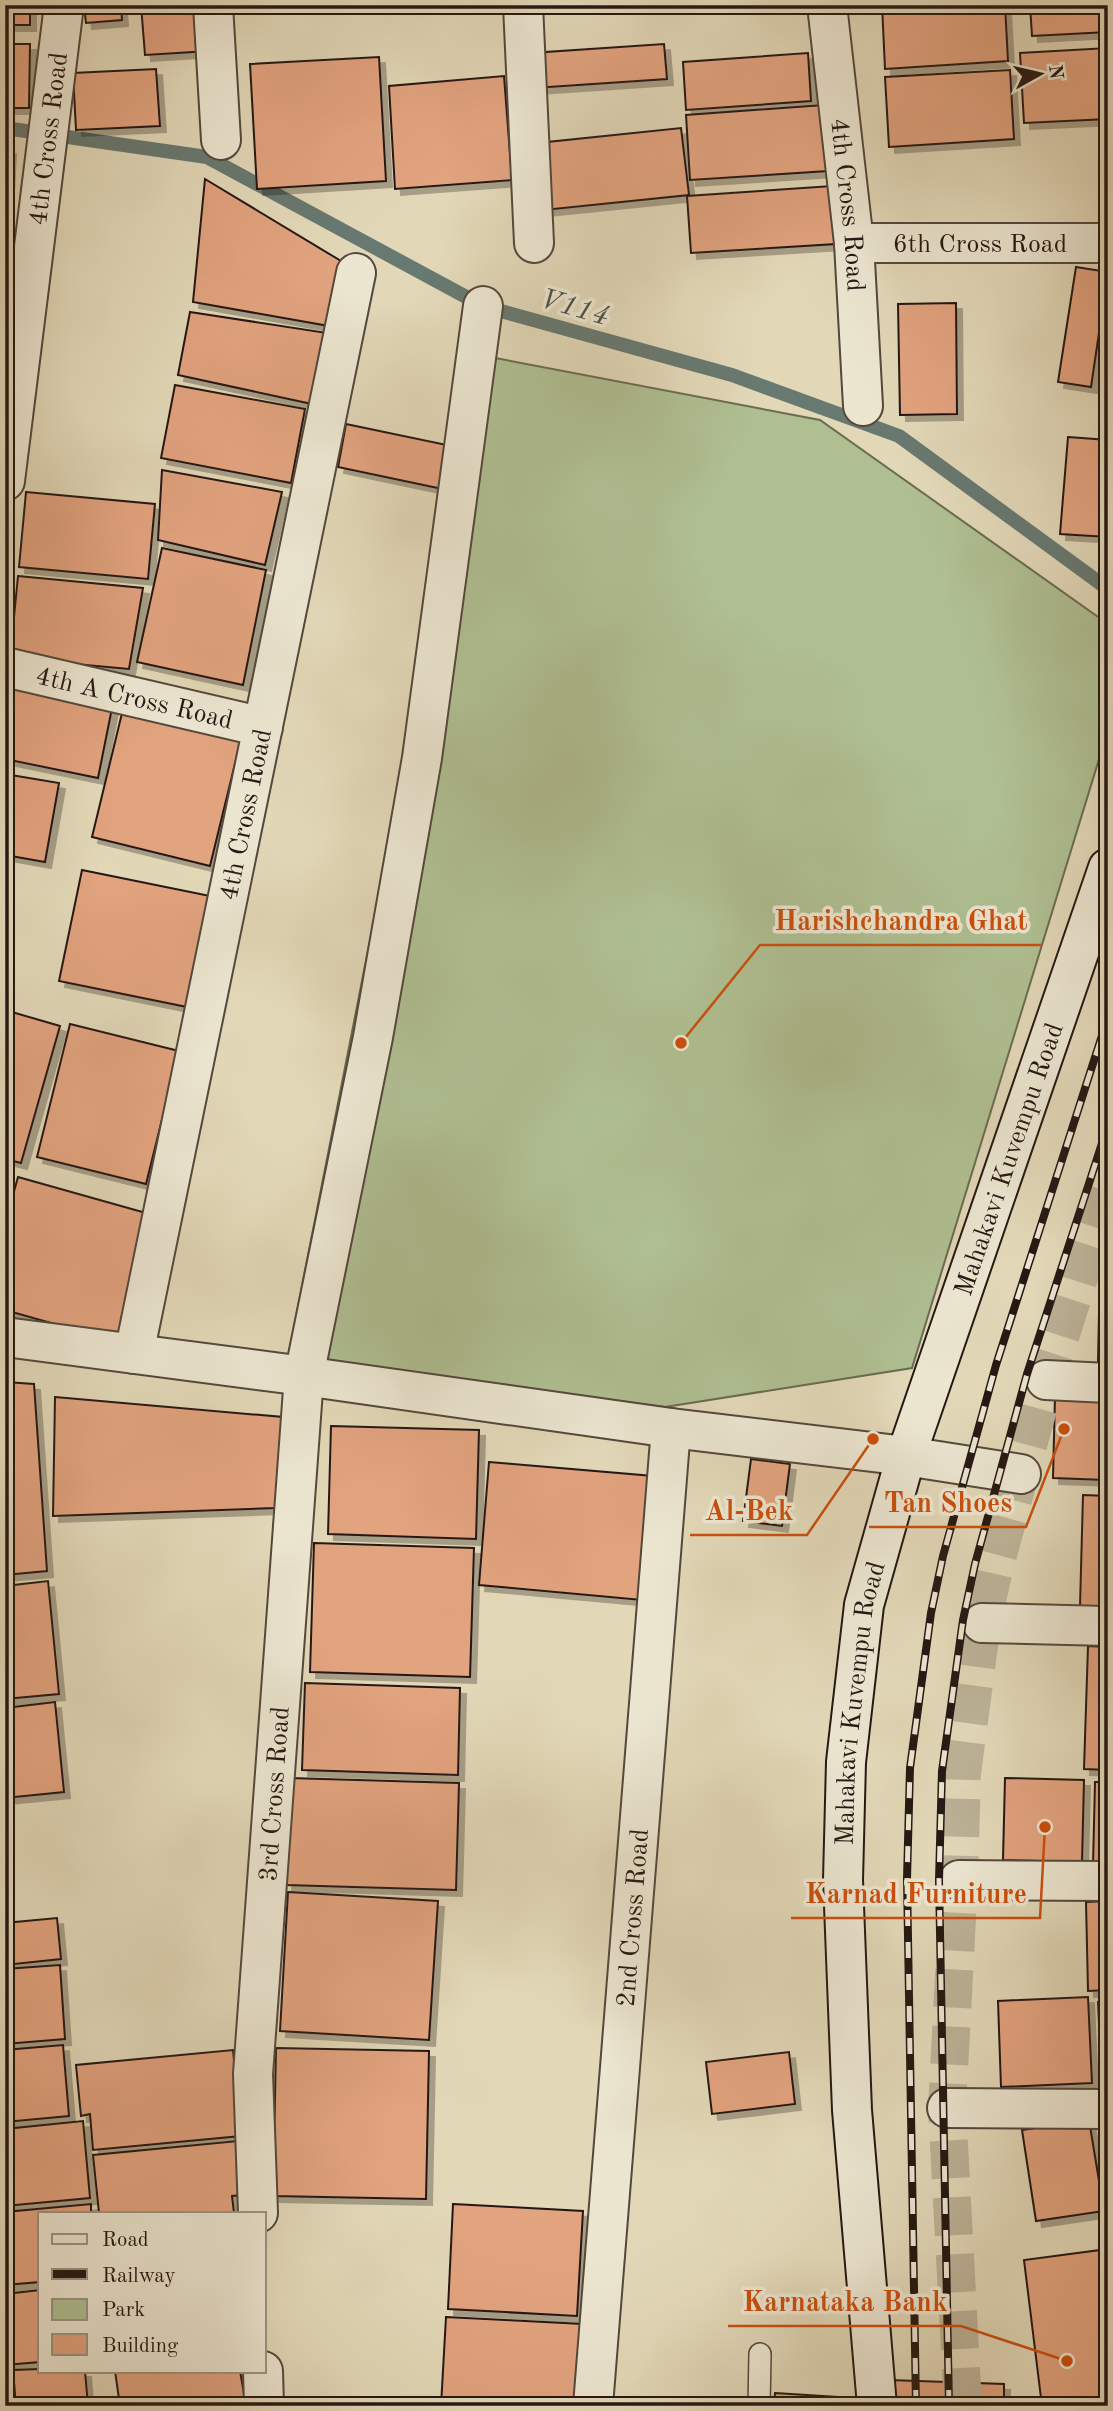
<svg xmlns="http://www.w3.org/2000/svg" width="1113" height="2411" viewBox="0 0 1113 2411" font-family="'Old Standard TT',serif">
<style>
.green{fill:#afbf92;stroke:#6a6c52;stroke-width:2}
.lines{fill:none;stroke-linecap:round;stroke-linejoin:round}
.stream{stroke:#687971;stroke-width:14}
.building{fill:#e2a37f;stroke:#251813;stroke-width:2;filter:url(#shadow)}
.secondary-tunnel{stroke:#bcb297;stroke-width:38;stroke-dasharray:38 19;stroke-linecap:butt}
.service-casing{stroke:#54483c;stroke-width:24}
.minor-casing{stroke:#54483c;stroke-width:42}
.secondary-casing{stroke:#251813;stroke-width:42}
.service{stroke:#ece6d1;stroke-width:21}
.minor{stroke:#ece6d1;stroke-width:38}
.secondary{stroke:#ece6d1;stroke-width:38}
.rail-casing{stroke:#251813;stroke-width:8}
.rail{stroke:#ece6d1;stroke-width:5;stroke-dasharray:16;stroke-linecap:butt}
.labels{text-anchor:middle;stroke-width:7;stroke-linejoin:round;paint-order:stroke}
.street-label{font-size:26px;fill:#251813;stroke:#ece6d1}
.water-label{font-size:28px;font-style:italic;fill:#4c514a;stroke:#ece6d1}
.leader{fill:none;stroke:#cb4f0d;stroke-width:2.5}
.callout-dot{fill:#cb4f0d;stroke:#ece6d1;stroke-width:2.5}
.callout-label{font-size:28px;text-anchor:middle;font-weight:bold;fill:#cb4f0d;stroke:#ece6d1;stroke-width:7;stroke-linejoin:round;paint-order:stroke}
</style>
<defs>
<filter id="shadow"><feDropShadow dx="6" dy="6" stdDeviation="0" flood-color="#0004"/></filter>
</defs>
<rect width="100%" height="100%" fill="#e2d8b8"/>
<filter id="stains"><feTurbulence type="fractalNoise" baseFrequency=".00286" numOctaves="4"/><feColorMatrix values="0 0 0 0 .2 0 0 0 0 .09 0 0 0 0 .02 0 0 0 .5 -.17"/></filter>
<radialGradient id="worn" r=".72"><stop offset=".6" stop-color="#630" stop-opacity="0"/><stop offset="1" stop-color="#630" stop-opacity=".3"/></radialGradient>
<path class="green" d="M485,356L820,420L1108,624V730L912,1368L665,1407L288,1357Z"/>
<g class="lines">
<path class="stream" d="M5,128L207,157L483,306L732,375L899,436L1108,589"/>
</g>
<path class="building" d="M5,5H30V25H5Z
M84,5H121L122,20L86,23Z
M141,5H206L209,51L145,55Z
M882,5H1005L1008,61L885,69Z
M1030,5H1108V32L1032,36Z
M5,44H30L29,108H5Z
M664,44L667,79L534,88L531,53Z
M1108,48V119L1024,123L1020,53Z
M808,53L811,101L686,110L683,62Z
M379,57L386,181L257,189L250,64Z
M156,69L160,126L76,130L73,73Z
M1010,70L1014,139L889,147L885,77Z
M504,76L512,180L395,189L389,86Z
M824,105L828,171L690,180L686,115Z
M681,128L689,195L544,210L538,143Z
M5,147L10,148L8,185H5Z
M205,179L341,261L329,326L193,302Z
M832,186L836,244L691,253L687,196Z
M1076,267L1108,272L1091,387L1058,382Z
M956,303L957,414L900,415L898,304Z
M190,312L327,333L312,404L178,375Z
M175,385L305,409L291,483L161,458Z
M346,424L461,448L452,491L338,467Z
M1068,437L1108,440V537L1060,534Z
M162,470L282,492L265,565L158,540Z
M26,492L155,504L148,579L19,567Z
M162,548L266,570L243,685L137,662Z
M18,576L143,588L129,669L10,658Z
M5,681L113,703L98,778L5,759Z
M123,709L241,739L210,866L92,837Z
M5,774L59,783L45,862L5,855Z
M82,870L210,896L187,1007L59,981Z
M5,1010L60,1026L21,1163L5,1159Z
M70,1024L179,1051L146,1184L37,1157Z
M18,1177L153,1215L118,1342L5,1310V1224Z
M1100,1266H1108V1362H1098Z
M5,1382L34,1384L47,1571L5,1575Z
M1055,1396L1108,1398L1106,1480L1053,1478Z
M55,1397L283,1417L275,1508L53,1516Z
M331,1426L479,1430L476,1539L328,1534Z
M751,1459L790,1464L782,1526L743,1521Z
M489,1462L653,1476L642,1600L479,1585Z
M1083,1495L1108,1496V1607L1080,1606Z
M314,1543L474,1548L470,1677L310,1672Z
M48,1581L59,1694L5,1699V1586Z
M1088,1646L1108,1647V1770L1084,1769Z
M305,1683L460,1688L458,1775L302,1770Z
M55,1702L64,1792L5,1798V1708Z
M289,1778L459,1783L456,1890L286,1885Z
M1005,1778L1084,1780L1082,1862L1003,1860Z
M1095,1782H1108V1865H1093Z
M288,1892L438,1901L429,2040L280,2031Z
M1108,1901V1990L1088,1991L1086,1902Z
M57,1918L61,1959L5,1965V1923Z
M60,1965L65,2039L5,2044V1969Z
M1088,1997L1092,2083L1001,2087L998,2001Z
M1098,2002H1108V2090L1102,2091Z
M63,2045L69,2116L5,2122V2050Z
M276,2048L429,2051L426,2199L273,2196Z
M233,2050L241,2136L93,2150L90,2114L81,2116L76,2065Z
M789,2052L795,2104L712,2114L706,2062Z
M1089,2120L1104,2211L1036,2221L1022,2130Z
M83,2121L90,2198L5,2206V2129Z
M238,2141L243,2195L232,2196L234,2213H99L93,2155Z
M91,2204V2213H40V2282L5,2285V2212Z
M453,2204L583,2211L577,2316L448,2309Z
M1108,2249V2406H1042L1024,2260Z
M40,2290V2362L5,2365V2294Z
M446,2317L583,2324L579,2406H441Z
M8,2368L11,2406H5V2369Z
M40,2369V2371H85L88,2406H16L13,2370Z
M115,2371H240L245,2399L200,2406H120Z
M860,2379L1004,2384V2406H861Z
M775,2393L838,2397L837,2406H774Z"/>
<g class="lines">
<path class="secondary-tunnel" d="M963,2406L947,2108L959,1880L962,1773L982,1623L994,1569L1046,1380L1108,1188"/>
<defs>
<path id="service" d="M759,2406L760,2354"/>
<g id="minor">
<path d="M213,5L221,140"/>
<path d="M523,5L534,243"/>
<path id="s1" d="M827,5L854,243L863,406"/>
<path id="s2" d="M854,243H1108"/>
<path id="s3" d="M5,481L64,5"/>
<path id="s4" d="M5,667L263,727"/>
<path d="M5,1337L304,1376L671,1428L906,1456L1021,1474"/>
<path id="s5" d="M134,1354L356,273"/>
<path d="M1046,1380L1108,1383"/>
<path d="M982,1623L1108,1626"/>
<path d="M959,1880L1108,1881"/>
<path d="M947,2108L1108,2109"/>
<path id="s6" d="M258,2213L253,2074L304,1376L373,1037L422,758L483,306"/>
<path d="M263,2371L264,2406"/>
<path id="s7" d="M593,2406L671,1428"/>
</g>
<g id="secondary">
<path id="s8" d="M877,2406L852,2110L843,1880L846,1762L864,1605L906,1456L1108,868"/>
</g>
</defs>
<use href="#service" class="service-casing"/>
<use href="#minor" class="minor-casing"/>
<use href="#secondary" class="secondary-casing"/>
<use href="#service" class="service"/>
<use href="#minor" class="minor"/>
<use href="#secondary" class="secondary"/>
<defs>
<path id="rail" d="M916,2406L907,1879L910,1768L931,1613L943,1556L996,1365L1108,1017
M949,2406L939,1880L942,1771L963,1620L975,1564L1027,1374L1108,1125"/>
</defs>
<use href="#rail" class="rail-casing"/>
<use href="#rail" class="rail"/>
</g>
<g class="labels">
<g class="street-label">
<text dy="9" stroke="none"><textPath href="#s3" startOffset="345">4th Cross Road</textPath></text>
<text dy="9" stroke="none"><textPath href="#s1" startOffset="201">4th Cross Road</textPath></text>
<text dy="9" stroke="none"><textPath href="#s2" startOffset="126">6th Cross Road</textPath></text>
<text dy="9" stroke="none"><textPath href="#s4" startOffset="133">4th A Cross Road</textPath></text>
<text dy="9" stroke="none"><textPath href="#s5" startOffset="551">4th Cross Road</textPath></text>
<text dy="9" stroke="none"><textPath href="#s8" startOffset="1272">Mahakavi Kuvempu Road</textPath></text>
<text dy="9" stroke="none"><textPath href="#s8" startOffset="705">Mahakavi Kuvempu Road</textPath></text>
<text dy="9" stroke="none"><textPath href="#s6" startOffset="420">3rd Cross Road</textPath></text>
<text dy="9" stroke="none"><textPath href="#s7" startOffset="490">2nd Cross Road</textPath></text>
</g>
<g class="water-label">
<text transform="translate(575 306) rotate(16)" y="10">V114</text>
</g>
</g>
<path class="leader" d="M681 1043L760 945H1042M1064 1429L1026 1527H869M873 1439L807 1535H690M1045 1827L1040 1918H791M1067 2361L961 2326H728"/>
<g class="callout-dot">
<circle cx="681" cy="1043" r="7"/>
<circle cx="1064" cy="1429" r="7"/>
<circle cx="873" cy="1439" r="7"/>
<circle cx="1045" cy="1827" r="7"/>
<circle cx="1067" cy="2361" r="7"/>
</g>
<g class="callout-label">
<text x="901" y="930">Harishchandra Ghat</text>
<text x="948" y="1512">Tan Shoes</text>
<text x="749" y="1520">Al-Bek</text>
<text x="916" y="1903">Karnad Furniture</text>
<text x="845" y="2311">Karnataka Bank</text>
</g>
<rect width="1113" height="2411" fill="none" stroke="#e2d8b8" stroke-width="28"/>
<rect x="7" y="7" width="1099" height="2397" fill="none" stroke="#251813" stroke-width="3.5"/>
<rect x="14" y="14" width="1085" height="2383" fill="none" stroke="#251813" stroke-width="2"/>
<rect x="38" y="2212" width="228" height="161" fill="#ece6d1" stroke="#9c9485" stroke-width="2"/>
<rect x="52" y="2234" width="35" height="10" fill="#ece6d1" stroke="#9c9485" stroke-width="2"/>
<text x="102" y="2246" font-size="21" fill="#251813">Road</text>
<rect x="52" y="2269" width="35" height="10" fill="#251813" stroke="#9c9485" stroke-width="2"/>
<text x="102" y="2282" font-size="21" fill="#251813">Railway</text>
<rect x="52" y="2299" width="35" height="21" fill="#afbf92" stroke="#9c9485" stroke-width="2"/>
<text x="102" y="2316" font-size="21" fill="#251813">Park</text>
<rect x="52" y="2334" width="35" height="21" fill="#e2a37f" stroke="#9c9485" stroke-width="2"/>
<text x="102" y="2352" font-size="21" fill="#251813">Building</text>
<g transform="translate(1040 74) rotate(82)" stroke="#ece6d1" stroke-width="5" paint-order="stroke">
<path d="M0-5L12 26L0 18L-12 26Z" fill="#251813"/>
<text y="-10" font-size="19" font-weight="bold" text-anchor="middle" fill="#251813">N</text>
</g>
<rect width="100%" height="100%" filter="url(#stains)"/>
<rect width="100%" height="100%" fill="url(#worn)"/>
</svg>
